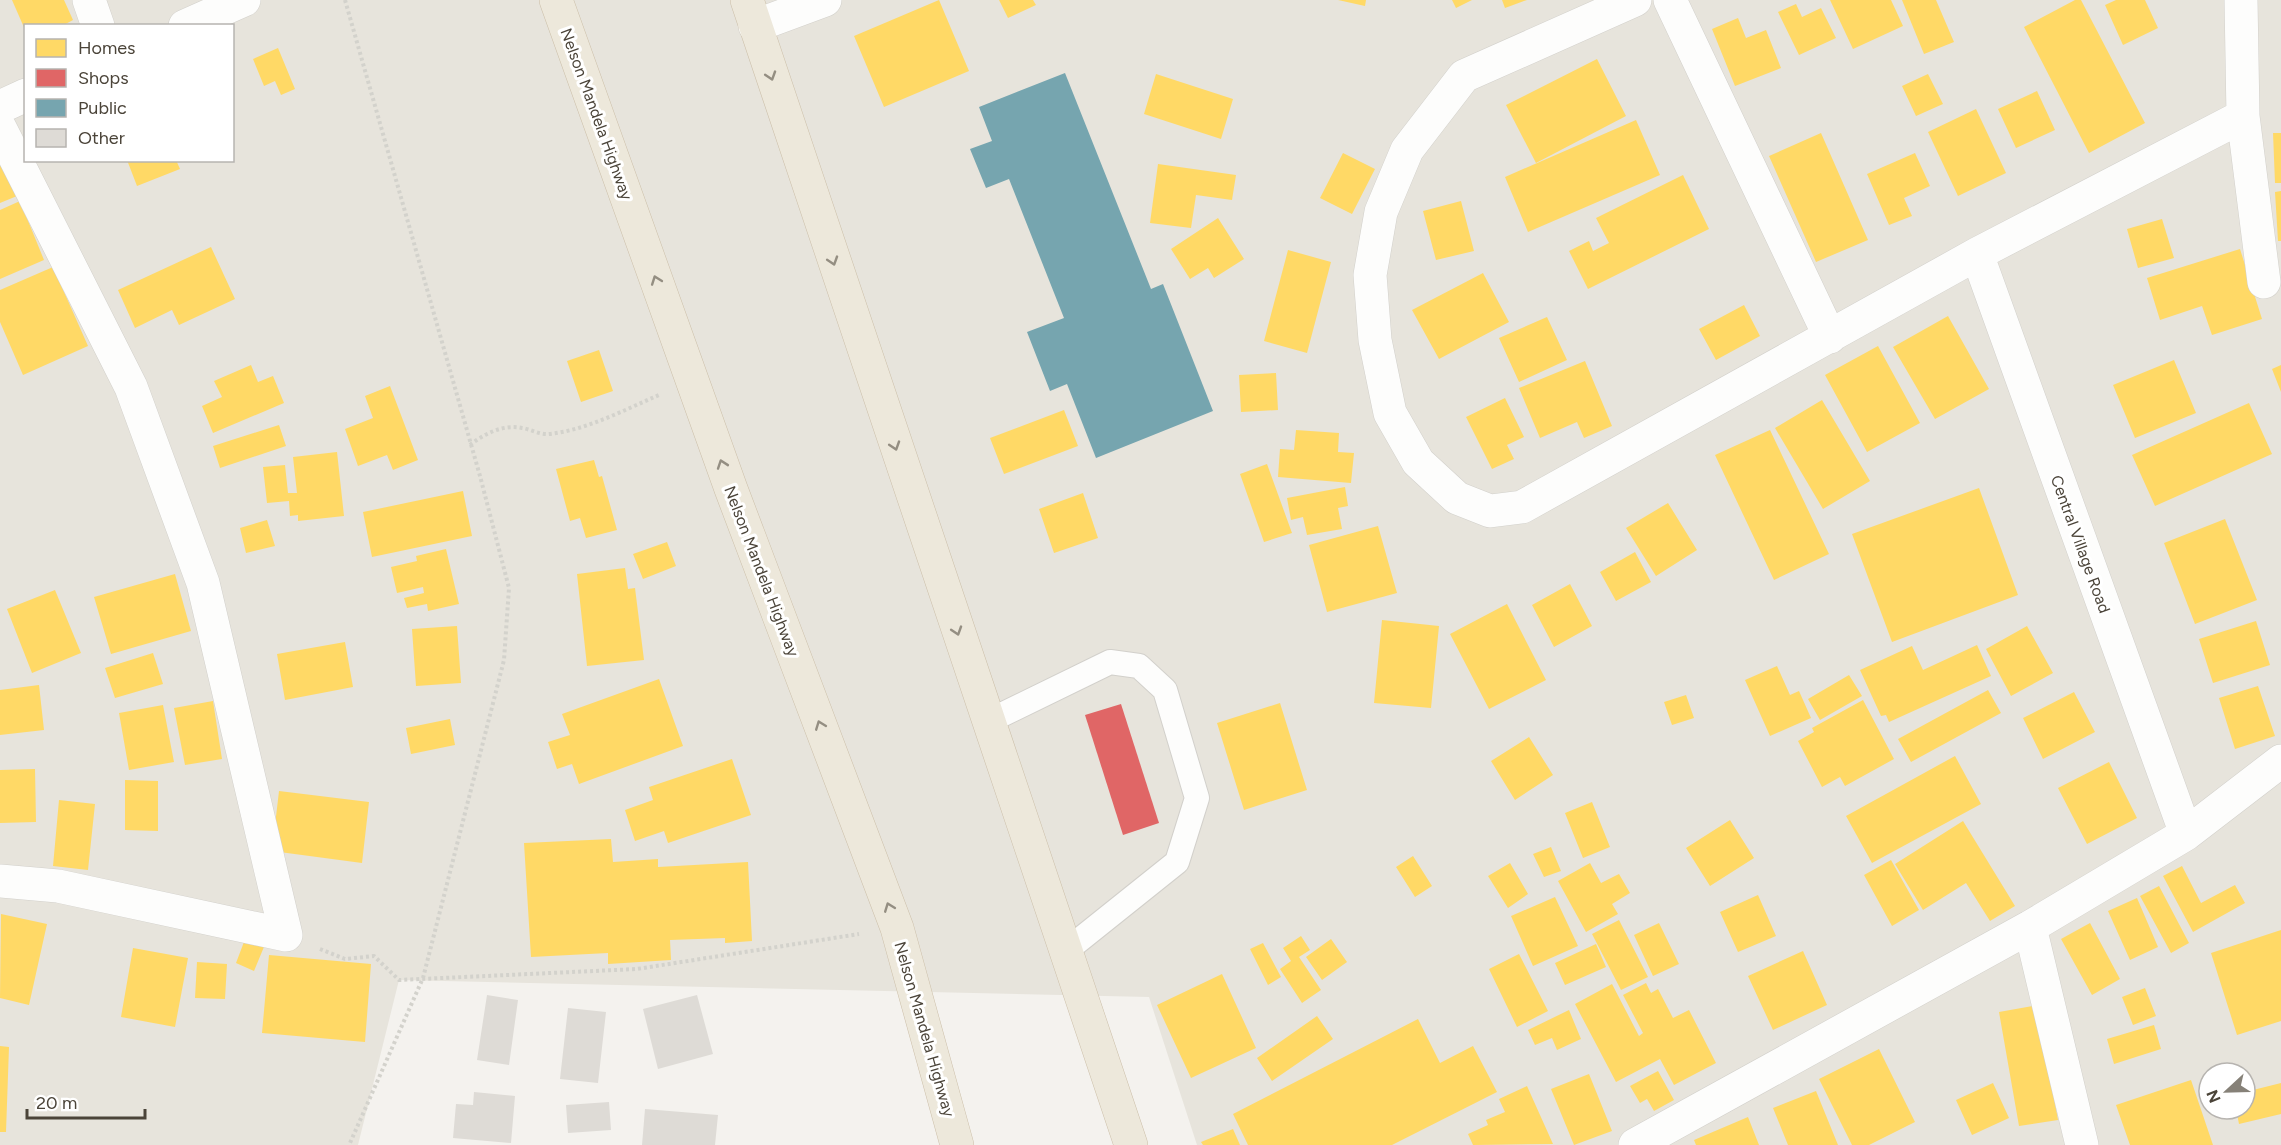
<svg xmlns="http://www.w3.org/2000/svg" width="2281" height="1145" viewBox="0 0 2281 1145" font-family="Figtree,sans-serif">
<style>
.residential{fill:#e7e4dc;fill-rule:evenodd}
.homes{fill:#ffd966}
.shops{fill:#e06666}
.public{fill:#76a5af}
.building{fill:#dedbd6}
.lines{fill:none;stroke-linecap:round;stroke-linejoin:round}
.lane-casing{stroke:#d2d0cb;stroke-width:26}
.street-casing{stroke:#d2d0cb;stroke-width:34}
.highway-casing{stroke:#ccbfa9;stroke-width:34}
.path{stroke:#d3d2cc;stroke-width:4;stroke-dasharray:3 3;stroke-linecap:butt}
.lane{stroke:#fdfdfc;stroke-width:24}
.street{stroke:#fdfdfc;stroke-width:33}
.highway{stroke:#ede8db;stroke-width:33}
.oneway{stroke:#948e82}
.labels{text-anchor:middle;stroke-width:6;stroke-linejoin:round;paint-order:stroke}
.street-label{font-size:16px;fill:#4b4439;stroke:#fff}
</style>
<rect width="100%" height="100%" fill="#f4f2ee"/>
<path class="residential" d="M0,0H2281V1145H1197L1149,997L399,980L358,1145H0ZM26,26H232V160H26ZM2209,1073H2245V1109H2209Z"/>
<path class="homes" d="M12,0H64L73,20L62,26H26V32Z
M939,0L969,71L884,107L854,36Z
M999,0H1033L1036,5L1008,18Z
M1338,0H1366L1365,6Z
M1452,0H1472L1456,8Z
M1502,0H1527L1505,8Z
M1830,0H1891L1903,26L1853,49Z
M1902,0H1936L1954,42L1924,54Z
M2075,0H2081L2145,123L2089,153L2024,27Z
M2116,0H2145L2158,28L2123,45L2105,5Z
M1796,4L1802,17L1821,8L1836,38L1799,55L1778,12Z
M1738,18L1746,38L1766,30L1781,68L1735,86L1712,29Z
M278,48L295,89L281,95L275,81L264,86L253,59Z
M1597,59L1626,116L1536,163L1506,105Z
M1156,74L1233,99L1221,139L1144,114Z
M1928,74L1943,104L1916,116L1902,86Z
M2037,91L2055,130L2016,148L1998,109Z
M1976,109L2006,173L1958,196L1928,132Z
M1636,120L1660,175L1528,232L1505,177Z
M1821,133L1868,240L1816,262L1769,156Z
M2273,133H2281V183H2275Z
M1343,153L1375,169L1352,214L1320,198Z
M1915,153L1930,186L1904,198L1912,216L1889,225L1867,174Z
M0,155L17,196L0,203Z
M127,160H176L180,169L137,186Z
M1158,164L1236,175L1232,200L1196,195L1191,228L1150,223Z
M1683,175L1709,229L1588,289L1569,251L1589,241L1593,251L1609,243L1596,218Z
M2281,191V241H2278L2275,192Z
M20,201L44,260L0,279V210Z
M1461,201L1474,251L1436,260L1423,211Z
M1218,218L1244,259L1214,278L1208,268L1190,279L1171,249Z
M2162,219L2174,258L2138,268L2127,229Z
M211,247L235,299L179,325L172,310L135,328L118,290Z
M2240,249L2262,319L2212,335L2202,306L2160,320L2147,278Z
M1288,250L1331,262L1307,353L1264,341Z
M53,267L88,346L23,375L0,322V290Z
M1483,273L1509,322L1439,359L1412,310Z
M1744,305L1760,336L1716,360L1699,329Z
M1948,316L1989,389L1935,419L1893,347Z
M1547,317L1567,360L1519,382L1499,338Z
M1878,346L1920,423L1867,452L1825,375Z
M599,350L613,391L581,402L567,361Z
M2174,360L2196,413L2135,438L2113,385Z
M1585,361L1612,426L1584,438L1577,422L1540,438L1519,388Z
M251,365L258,382L273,376L284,403L213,433L202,406L222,397L214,381Z
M2281,365V392L2272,369Z
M1276,373L1278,410L1241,412L1239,375Z
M390,386L418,460L393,470L387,455L358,466L345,429L373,418L365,396Z
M1505,398L1524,437L1507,445L1514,459L1492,469L1466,417Z
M1822,400L1870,481L1823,509L1775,428Z
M2249,403L2272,454L2155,506L2132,455Z
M1064,410L1078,446L1004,474L990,438Z
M279,425L286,446L220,468L213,446Z
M1296,430L1339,433L1338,452L1354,453L1351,483L1278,477L1280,449L1294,450Z
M1770,430L1829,554L1774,580L1715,455Z
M337,452L344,516L298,521V515L290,516L289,501L267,503L263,467L285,465L288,493H297L293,457Z
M594,460L599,477L602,476L617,530L586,538L580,518L570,521L556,469Z
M1267,464L1292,533L1264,542L1240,474Z
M1345,487L1348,506L1338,508L1342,529L1307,535L1303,517L1291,520L1287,498Z
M1979,488L2018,595L1892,642L1852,534Z
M463,491L472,536L372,557L363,512Z
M1083,493L1098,538L1054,553L1039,509Z
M1668,503L1697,550L1656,576L1626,528Z
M2225,519L2257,600L2195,624L2164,543Z
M267,520L275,546L246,553L240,528Z
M1378,526L1397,593L1327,612L1309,545Z
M667,542L676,566L643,579L633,554Z
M446,549L459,604L428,611L427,604L407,608L404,598L424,593L423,587L397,593L391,567L417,561L416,556Z
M1635,552L1651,582L1616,601L1600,572Z
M625,568L628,589L635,588L644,660L587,666L577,574Z
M175,574L191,631L111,654L94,597Z
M1570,584L1592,626L1554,647L1532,605Z
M55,590L81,653L32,673L7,609Z
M1507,604L1546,680L1489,709L1450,634Z
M1382,620L1439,626L1431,708L1374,703Z
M2256,621L2270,665L2213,683L2199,639Z
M457,626L461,683L416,686L412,629Z
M2027,626L2053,673L2011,696L1986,649Z
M345,642L353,687L285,700L277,654Z
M1977,645L1991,676L1889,722L1886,715L1881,716L1860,670L1912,646L1923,670Z
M153,653L163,684L115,698L105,668Z
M1777,666L1790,695L1799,691L1811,718L1770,736L1745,680Z
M1849,675L1862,696L1820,720L1808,699Z
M659,679L683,746L579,784L572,764L557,769L548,742L570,735L562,714Z
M39,685L44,730L0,735V690Z
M2258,686L2275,736L2235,749L2219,698Z
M1988,690L2001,713L1911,762L1898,739Z
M2074,692L2095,732L2043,759L2023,718Z
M1686,695L1694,718L1672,725L1664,702Z
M1863,700L1894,759L1845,786L1840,777L1822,787L1798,741L1814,732L1812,728Z
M213,701L222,759L185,765L174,708Z
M1280,703L1307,790L1244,810L1217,723Z
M163,705L174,762L129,770L119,713Z
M450,719L455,745L411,754L406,728Z
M1529,737L1553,775L1515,800L1491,761Z
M1955,756L1981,804L1872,863L1846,816Z
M732,759L751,815L668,843L664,831L635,841L625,810L653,800L649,787Z
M2109,762L2137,818L2087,844L2058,788Z
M35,769L36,822L0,823V770Z
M125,780L158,781V831L125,830Z
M279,791L369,802L362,863L272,851Z
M59,800L95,804L88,870L53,866Z
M1592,802L1610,847L1583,858L1565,813Z
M1730,820L1754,858L1710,886L1686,848Z
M1963,821L2015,906L1990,921L1966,883L1923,910L1895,864Z
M611,839L613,862L658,859V867L748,862L752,941L725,943V938L670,940L671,960L608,964V953L531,957L524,843Z
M1551,847L1561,871L1544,877L1533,854Z
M1413,856L1432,886L1415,897L1396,867Z
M1891,860L1919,910L1892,926L1864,875Z
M1510,863L1528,894L1508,908L1488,876Z
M1590,863L1601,883L1619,874L1630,893L1612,904L1618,914L1586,932L1558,881Z
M2182,866L2201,903L2235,885L2245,903L2193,932L2163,876Z
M2159,886L2189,943L2171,953L2140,896Z
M1758,895L1776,936L1738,952L1720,912Z
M1555,897L1578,946L1533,966L1511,916Z
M2137,898L2158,947L2130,960L2108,911Z
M1,914L47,924L29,1005L0,998Z
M1619,920L1648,977L1621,990L1592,934Z
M1659,923L1679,964L1653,976L1634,935Z
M2090,923L2120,979L2092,995L2061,939Z
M2281,930V1021L2237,1035L2211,953Z
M247,934L266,942L254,971L236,963Z
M1301,936L1310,950L1299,957L1321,990L1302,1003L1280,969L1291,961L1283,948Z
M1331,939L1347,962L1322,980L1306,957Z
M1263,943L1281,977L1268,985L1250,949Z
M1596,944L1606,967L1565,985L1555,963Z
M133,948L188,958L175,1027L121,1017Z
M1803,951L1827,1005L1773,1030L1748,976Z
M1519,954L1548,1011L1517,1027L1489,969Z
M269,955L371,964L365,1042L262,1033Z
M197,962L227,964L225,999L195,998Z
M1222,974L1256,1048L1191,1078L1157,1005Z
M1646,983L1651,993L1658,989L1673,1018L1689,1010L1716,1063L1674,1085L1660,1059L1616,1082L1575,1004L1612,984L1639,1036L1643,1033L1623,995Z
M2145,988L2156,1016L2133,1025L2122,997Z
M2038,1005L2058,1120L2019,1126L1999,1012Z
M1569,1010L1581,1039L1557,1050L1552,1038L1535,1045L1528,1030Z
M1317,1016L1333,1039L1272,1081L1257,1058Z
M1418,1019L1440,1063L1473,1046L1497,1092L1392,1145H1248L1233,1114Z
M2154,1025L2161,1049L2114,1064L2107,1039Z
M0,1046L9,1047L6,1132H0Z
M1879,1049L1915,1122L1869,1145H1852L1819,1079Z
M1658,1071L1674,1100L1654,1111L1647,1099L1640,1103L1630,1086Z
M1589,1074L1612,1131L1574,1145L1551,1089Z
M2191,1080L2213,1145H2130L2116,1105Z
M1993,1083L2009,1118L1972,1135L1956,1100Z
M2281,1083V1114L2239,1124L2236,1109H2245V1092Z
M1527,1086L1553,1144L1473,1145L1468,1134L1488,1125L1486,1120L1505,1112L1499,1099Z
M1816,1091L1838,1145H1788L1773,1108Z
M1748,1117L1759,1145H1696L1694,1140Z
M1233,1129L1240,1145H1203L1201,1142Z"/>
<path class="shops" d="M1121,704L1159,823L1123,835L1085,715Z"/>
<path class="public" d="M1065,73L1151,289L1163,284L1213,411L1096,458L1067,384L1050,391L1027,332L1064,318L1009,179L986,188L970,149L992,141L979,107Z"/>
<path class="building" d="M487,995L518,1000L509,1065L477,1060Z
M697,995L713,1054L658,1069L643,1009Z
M568,1008L606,1012L598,1083L560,1079Z
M474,1092L515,1096L511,1143L453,1138L456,1104L473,1105Z
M609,1102L611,1130L568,1133L566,1105Z
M645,1109L718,1115L715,1145H642Z"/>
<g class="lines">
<defs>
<path id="lane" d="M987,722L1110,662L1139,666L1165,690L1197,798L1177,862L1067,950"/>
<path id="street" d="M89,0L98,26
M1635,0L1464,76L1407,150L1381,212L1370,275L1375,340L1390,413L1418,462L1457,498L1490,511L1522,507L1977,254L2243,116
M1670,0L1830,337
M2241,0L2243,116L2264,282
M185,26L244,0
M755,26L825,0
M0,107L26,95
M0,128L131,387L203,583L286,935L58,886L0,881
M1977,254L2186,834
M2030,927L2082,1145
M1635,1145L2030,927L2186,834L2281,761"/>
<path id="highway" d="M556,0L731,489L897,928L957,1145
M747,0L1131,1145"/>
</defs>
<use href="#lane" class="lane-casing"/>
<use href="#street" class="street-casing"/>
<use href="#highway" class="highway-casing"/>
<path class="path" d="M345,0L480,476L509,588L504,660L423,978L350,1143
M470,445C484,434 503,424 522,428C530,429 540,435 549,434C587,430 624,410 659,395
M320,949L345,959L374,956L399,980L637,969L859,934"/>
<use href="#lane" class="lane"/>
<use href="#street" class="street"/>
<use href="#highway" class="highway"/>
</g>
<defs><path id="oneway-chevron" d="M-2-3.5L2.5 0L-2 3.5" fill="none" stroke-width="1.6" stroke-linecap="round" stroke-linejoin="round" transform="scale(1.5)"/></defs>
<g class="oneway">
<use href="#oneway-chevron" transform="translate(771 76) rotate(72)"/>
<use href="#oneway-chevron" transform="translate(833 261) rotate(72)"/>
<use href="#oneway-chevron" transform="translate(656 280) rotate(-110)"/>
<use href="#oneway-chevron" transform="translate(895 446) rotate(72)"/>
<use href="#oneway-chevron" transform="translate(722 464) rotate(-109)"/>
<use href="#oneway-chevron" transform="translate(957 631) rotate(72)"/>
<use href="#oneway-chevron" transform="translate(820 725) rotate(-111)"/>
<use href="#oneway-chevron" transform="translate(889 907) rotate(-111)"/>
</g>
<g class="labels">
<g class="street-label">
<text transform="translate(597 114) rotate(70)" y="6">Nelson Mandela Highway</text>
<text transform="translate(2081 544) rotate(70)" y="6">Central Village Road</text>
<text transform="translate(762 571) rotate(69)" y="6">Nelson Mandela Highway</text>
<text transform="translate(925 1029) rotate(74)" y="6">Nelson Mandela Highway</text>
</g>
</g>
<rect x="24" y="24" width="210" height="138" fill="#ffffff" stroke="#b7b4b0" stroke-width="1.5"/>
<rect x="36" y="39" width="30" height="18" fill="#ffd966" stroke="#b7b4b0" stroke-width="1.5"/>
<text x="78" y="54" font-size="18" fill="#4b4439">Homes</text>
<rect x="36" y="69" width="30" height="18" fill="#e06666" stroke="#b7b4b0" stroke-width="1.5"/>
<text x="78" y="84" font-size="18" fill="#4b4439">Shops</text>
<rect x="36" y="99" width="30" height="18" fill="#76a5af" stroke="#b7b4b0" stroke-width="1.5"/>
<text x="78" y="114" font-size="18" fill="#4b4439">Public</text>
<rect x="36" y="129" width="30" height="18" fill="#dedbd6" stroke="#b7b4b0" stroke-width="1.5"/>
<text x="78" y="144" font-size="18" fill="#4b4439">Other</text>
<g transform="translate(2227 1091) rotate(248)"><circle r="28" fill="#ffffff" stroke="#b7b4b0" stroke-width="1.5"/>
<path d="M0-4.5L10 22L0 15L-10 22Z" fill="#868178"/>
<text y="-9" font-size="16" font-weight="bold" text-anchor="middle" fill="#4b4439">N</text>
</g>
<path d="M27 1109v9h118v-9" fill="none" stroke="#4b4439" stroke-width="3"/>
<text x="36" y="1109" font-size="18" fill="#4b4439" stroke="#ffffff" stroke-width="4.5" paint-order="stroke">20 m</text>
</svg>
